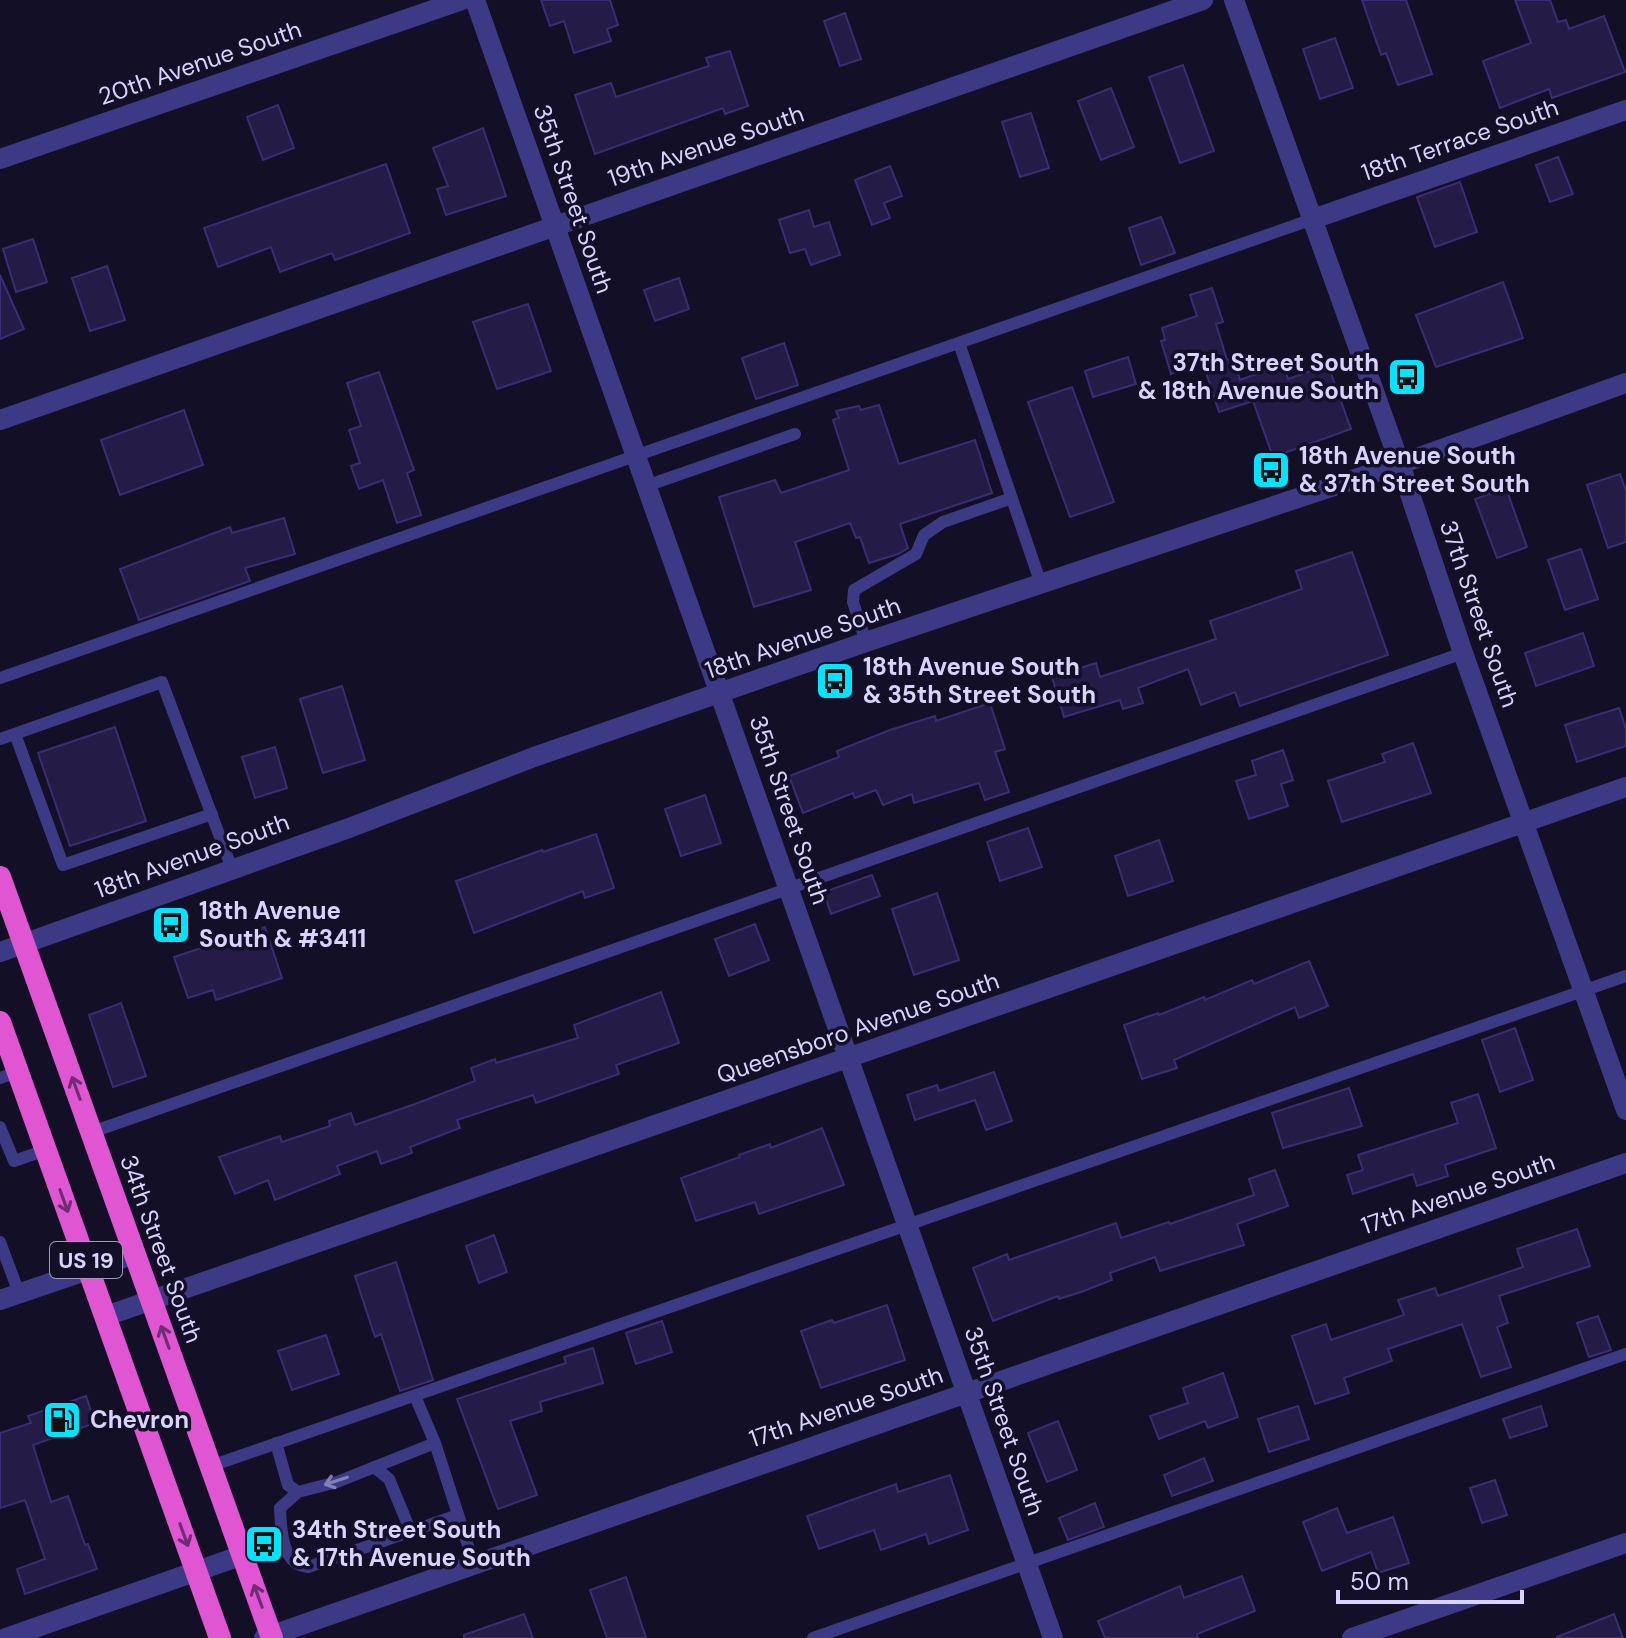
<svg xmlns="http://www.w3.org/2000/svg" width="1626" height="1638" viewBox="0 0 1626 1638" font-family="'DM Sans',sans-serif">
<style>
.building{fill:#241b47;stroke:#3b2d73;stroke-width:2}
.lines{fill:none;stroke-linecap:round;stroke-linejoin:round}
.service{stroke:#3d3a85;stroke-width:12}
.minor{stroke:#3d3a85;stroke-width:20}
.tertiary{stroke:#3d3a85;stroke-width:20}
.trunk{stroke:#e055d1;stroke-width:22}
.oneway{stroke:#6f2e73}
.oneway2{stroke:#837fbc}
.labels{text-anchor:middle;stroke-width:7;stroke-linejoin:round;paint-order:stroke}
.shield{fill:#130f26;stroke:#9e99be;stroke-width:2}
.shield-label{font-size:22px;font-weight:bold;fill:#d9d4ff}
.street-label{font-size:24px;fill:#d9d4ff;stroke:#130f26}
.poi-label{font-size:24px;font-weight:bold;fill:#d9d4ff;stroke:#130f26;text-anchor:start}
</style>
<rect width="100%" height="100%" fill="#130f26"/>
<path class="building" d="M541,0H610L618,25L607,29L611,41L574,53L564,21L550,26Z
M1362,0H1406L1432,74L1398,85L1386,53L1381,55Z
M1515,0H1550L1558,22L1566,20L1569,29L1604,16L1625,72L1552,98L1549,89L1500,108L1483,61L1531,43Z
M845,13L861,59L840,66L824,21Z
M1335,38L1353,88L1320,99L1303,49Z
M730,51L748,106L725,114L723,108L595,154L575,95L611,83L616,97L709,66L706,58Z
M1183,65L1214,151L1180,163L1149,77Z
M1111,88L1134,147L1101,160L1078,101Z
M278,105L294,148L263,160L247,117Z
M1031,113L1049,168L1020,177L1002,122Z
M483,128L506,196L446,215L437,189L448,186L433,148Z
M1558,157L1573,194L1550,202L1536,165Z
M386,164L410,233L335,260L332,253L280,272L271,247L218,267L204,228Z
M890,166L902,196L884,203L890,218L872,225L855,180Z
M1460,182L1477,232L1435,247L1417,197Z
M809,210L814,227L829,222L840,255L811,265L805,249L790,253L779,220Z
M1161,217L1175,253L1141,265L1129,228Z
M33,239L47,282L16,292L3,249Z
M107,266L125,320L90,331L72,278Z
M0,275L24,329L0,339Z
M679,278L689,309L655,321L644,290Z
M1503,282L1523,338L1436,367L1416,315Z
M1212,288L1223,322L1216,324L1227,360L1233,358L1240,380L1283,364L1288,379L1328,365L1351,429L1273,457L1253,401L1219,412L1203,363L1171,374L1161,341L1165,340L1162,328L1197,316L1190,295Z
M528,304L551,371L497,389L473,322Z
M784,343L798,385L756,399L742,358Z
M1128,357L1136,384L1093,397L1085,371Z
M379,372L414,470L407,473L421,515L397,523L383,480L359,489L351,466L360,463L349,430L361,426L347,383Z
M1072,387L1114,502L1070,517L1028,402Z
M879,405L899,464L975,440L992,493L900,524L908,548L898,554L869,563L860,537L856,538L850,523L795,542L811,590L754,607L719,497L775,480L781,493L849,470L833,420L839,418L836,411L859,406L861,410Z
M184,410L203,465L120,495L101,440Z
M1620,474L1626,491V542L1608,548L1587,485Z
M1506,488L1527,547L1497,558L1475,499Z
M284,518L295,554L245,568L250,581L139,620L120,569L230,527L232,533Z
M1581,549L1598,599L1565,610L1548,560Z
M1352,552L1388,655L1240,706L1235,692L1201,705L1188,669L1138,688L1143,703L1123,709L1120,700L1064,717L1052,677L1096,663L1100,677L1216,639L1210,621L1302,589L1296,571Z
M1583,633L1594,666L1536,686L1525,653Z
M342,686L365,760L323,773L300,699Z
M990,703L1005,749L995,752L1009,792L985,800L979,783L914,803L912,794L883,805L876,790L855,798L853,793L803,813L789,776L839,757L837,751L890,730L935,716L936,721Z
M1619,708L1626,729V746L1577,762L1565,725Z
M115,727L146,821L70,846L38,753Z
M1413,743L1431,793L1342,822L1328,781L1385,762L1382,754Z
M275,747L287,788L255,798L242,757Z
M1283,750L1293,780L1281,784L1288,806L1249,819L1236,781L1256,775L1252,761Z
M705,795L721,843L681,856L665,809Z
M1028,828L1042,867L1000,881L987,842Z
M596,834L614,888L585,898L583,891L474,933L456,881L542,850L543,852Z
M1159,840L1173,881L1128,896L1115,856Z
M872,875L880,896L831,914L824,892Z
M937,893L959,960L914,975L892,909Z
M755,924L769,960L729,976L715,939Z
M265,927L282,978L216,1000L213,990L188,998L174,957Z
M1309,961L1328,1006L1299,1018L1295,1007L1174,1060L1177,1068L1142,1079L1124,1025L1158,1013L1159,1015L1204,997L1205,1000L1252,980L1254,984Z
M661,992L679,1043L616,1065L619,1074L536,1103L533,1095L457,1120L460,1128L410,1147L412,1153L381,1164L377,1151L337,1166L340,1174L275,1200L268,1180L235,1194L219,1157L280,1136L282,1142L330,1126L329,1121L351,1113L355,1125L415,1104L475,1081L471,1068L495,1059L496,1063L578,1038L574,1025Z
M121,1003L146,1076L113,1087L89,1015Z
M1515,1028L1533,1080L1500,1092L1482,1040Z
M994,1072L1012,1121L986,1130L975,1100L915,1120L907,1095L937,1085L939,1091Z
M1349,1088L1362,1126L1283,1148L1272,1113Z
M1478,1094L1496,1148L1445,1165L1448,1176L1417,1186L1413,1174L1353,1194L1347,1175L1363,1170L1358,1155L1458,1123L1451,1103Z
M822,1128L844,1185L759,1214L755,1202L696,1221L681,1178L740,1157L739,1155L770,1144L771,1148Z
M1275,1170L1288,1206L1237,1224L1244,1245L1160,1271L1155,1257L1110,1273L1112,1280L1081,1292L1059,1299L1058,1296L993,1321L973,1268L1007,1254L1009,1260L1116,1223L1121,1238L1169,1222L1170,1224L1254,1195L1249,1179Z
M1577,1229L1590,1266L1499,1296L1508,1323L1497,1327L1511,1367L1481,1377L1462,1324L1388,1349L1392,1361L1344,1378L1349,1393L1315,1404L1292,1336L1326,1324L1331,1340L1404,1315L1398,1300L1435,1288L1438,1296L1523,1267L1517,1249Z
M494,1235L507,1272L479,1283L466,1246Z
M396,1262L433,1380L400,1391L381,1334L375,1337L355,1276Z
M887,1305L905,1360L821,1388L801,1331L832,1320L834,1323Z
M1598,1316L1611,1350L1589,1357L1577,1323Z
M662,1321L672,1352L636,1364L626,1333Z
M326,1335L339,1374L292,1390L278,1351Z
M593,1348L603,1383L540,1402L542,1411L510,1421L537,1495L498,1509L457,1399L566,1363L564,1357Z
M1223,1373L1238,1417L1208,1428L1205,1421L1159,1439L1150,1416L1188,1403L1183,1388Z
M86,1396L95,1423L33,1445L51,1502L68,1496L85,1545L88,1544L97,1569L25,1594L17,1569L45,1559L25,1500L0,1508V1433L31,1423L28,1416Z
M1298,1406L1309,1439L1269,1452L1258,1419Z
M1541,1406L1547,1426L1510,1438L1503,1419Z
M1058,1421L1077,1470L1047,1482L1028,1433Z
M1204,1458L1213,1481L1172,1496L1164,1475Z
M950,1475L968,1530L929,1544L926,1534L881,1550L874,1530L819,1549L807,1516L896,1484L898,1492Z
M1495,1480L1507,1515L1482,1523L1470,1488Z
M1095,1503L1104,1527L1068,1540L1059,1518Z
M1337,1508L1347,1533L1393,1517L1409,1563L1378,1573L1371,1552L1322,1571L1303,1522Z
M1242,1576L1255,1611L1197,1634L1198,1638H1105L1098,1621L1180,1586L1184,1598Z
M626,1577L646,1638H607L590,1590Z
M524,1614L533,1638H464V1635Z
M1614,1614L1623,1638H1557V1637Z"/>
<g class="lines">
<path class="service" d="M959,343L1041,584
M646,486L795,434
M866,642L853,602L854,590L916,554L924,535L943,522L1012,498
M0,678L1310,220
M15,734L63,865L212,814
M0,739L162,682L232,869
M0,1078L18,1072
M0,1127L14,1161L46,1150
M92,1132L1463,653
M0,1242L19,1293
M415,1396L435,1443L474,1564
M276,1443L288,1485L298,1492L337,1482L435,1443
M211,1466L1626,976
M374,1467L389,1479L411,1532
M298,1492L280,1508C281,1528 281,1565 308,1567L458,1515
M813,1638L1626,1354"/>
<path class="minor" d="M475,0L1053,1638
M0,159L462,0
M1310,220L1626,110
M0,420L1203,0
M0,1300L135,1254
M106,1316L1626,787
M6,1638L243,1555
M264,1638L1626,1163
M1352,1638L1626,1543"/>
<path class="tertiary" d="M1234,0L1400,464L1463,653L1626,1110
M0,952L349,828L534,757L866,642L1400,464L1626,383"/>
<path class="trunk" d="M0,877L272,1638
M0,1022L220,1638"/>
</g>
<defs><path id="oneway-shaft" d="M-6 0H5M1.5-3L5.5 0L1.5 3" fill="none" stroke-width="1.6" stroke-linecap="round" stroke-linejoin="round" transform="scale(2)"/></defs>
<g class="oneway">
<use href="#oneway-shaft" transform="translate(76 1088) rotate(-110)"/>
<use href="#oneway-shaft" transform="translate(64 1201) rotate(70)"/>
<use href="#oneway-shaft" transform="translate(165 1337) rotate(-110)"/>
<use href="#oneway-shaft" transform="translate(184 1535) rotate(70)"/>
<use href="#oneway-shaft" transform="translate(258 1596) rotate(-110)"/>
</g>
<use class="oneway2" href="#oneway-shaft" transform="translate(336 1481) rotate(162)"/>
<defs>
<symbol id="bus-square" viewBox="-11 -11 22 22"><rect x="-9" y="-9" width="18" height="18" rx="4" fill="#00e5ff" stroke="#130f26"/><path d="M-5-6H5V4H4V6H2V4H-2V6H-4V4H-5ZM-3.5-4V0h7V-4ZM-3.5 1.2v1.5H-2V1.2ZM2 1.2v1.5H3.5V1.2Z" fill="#111"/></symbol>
<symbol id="fuel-square" viewBox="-11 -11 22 22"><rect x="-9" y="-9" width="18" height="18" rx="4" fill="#00e5ff" stroke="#130f26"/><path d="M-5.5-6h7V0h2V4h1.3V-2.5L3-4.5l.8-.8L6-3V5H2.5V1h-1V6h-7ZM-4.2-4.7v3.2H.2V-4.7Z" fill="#111"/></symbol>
</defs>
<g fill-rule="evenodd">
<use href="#bus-square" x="1385" y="355" width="44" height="44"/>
<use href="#bus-square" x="1249" y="448" width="44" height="44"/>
<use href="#bus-square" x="813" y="659" width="44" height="44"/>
<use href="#bus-square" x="149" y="903" width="44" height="44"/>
<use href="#fuel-square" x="40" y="1398" width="44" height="44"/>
<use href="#bus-square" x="242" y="1522" width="44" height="44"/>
</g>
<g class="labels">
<rect class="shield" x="50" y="1242" width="72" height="36" rx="6"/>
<g class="shield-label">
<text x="86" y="1268">US 19</text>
</g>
<g class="street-label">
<text transform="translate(200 63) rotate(-19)" y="8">20th Avenue South</text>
<text transform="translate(1460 140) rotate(-19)" y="8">18th Terrace South</text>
<text transform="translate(706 146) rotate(-19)" y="8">19th Avenue South</text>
<text transform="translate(573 199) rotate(71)" y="8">35th Street South</text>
<text transform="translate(1479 614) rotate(71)" y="8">37th Street South</text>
<text transform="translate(803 638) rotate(-19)" y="8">18th Avenue South</text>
<text transform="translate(789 810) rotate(71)" y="8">35th Street South</text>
<text transform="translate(192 856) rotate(-20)" y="8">18th Avenue South</text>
<text transform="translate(858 1028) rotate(-19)" y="8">Queensboro Avenue South</text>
<text transform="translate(1458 1194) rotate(-19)" y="8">17th Avenue South</text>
<text transform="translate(161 1249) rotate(70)" y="8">34th Street South</text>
<text transform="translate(846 1407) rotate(-19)" y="8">17th Avenue South</text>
<text transform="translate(1004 1421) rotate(71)" y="8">35th Street South</text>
</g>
<g class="poi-label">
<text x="1379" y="371" text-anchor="end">37th Street South<tspan x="1379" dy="28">&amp; 18th Avenue South</tspan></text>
<text x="1299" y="464">18th Avenue South<tspan x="1299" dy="28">&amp; 37th Street South</tspan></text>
<text x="863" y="675">18th Avenue South<tspan x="863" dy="28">&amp; 35th Street South</tspan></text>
<text x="199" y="919">18th Avenue<tspan x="199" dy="28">South &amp; #3411</tspan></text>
<text x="90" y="1428">Chevron</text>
<text x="292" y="1538">34th Street South<tspan x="292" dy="28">&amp; 17th Avenue South</tspan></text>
</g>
</g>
<path d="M1338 1590v12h184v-12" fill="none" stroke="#d9d4ff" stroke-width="4"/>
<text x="1350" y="1590" font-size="24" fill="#d9d4ff" stroke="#130f26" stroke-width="6" paint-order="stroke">50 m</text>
</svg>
